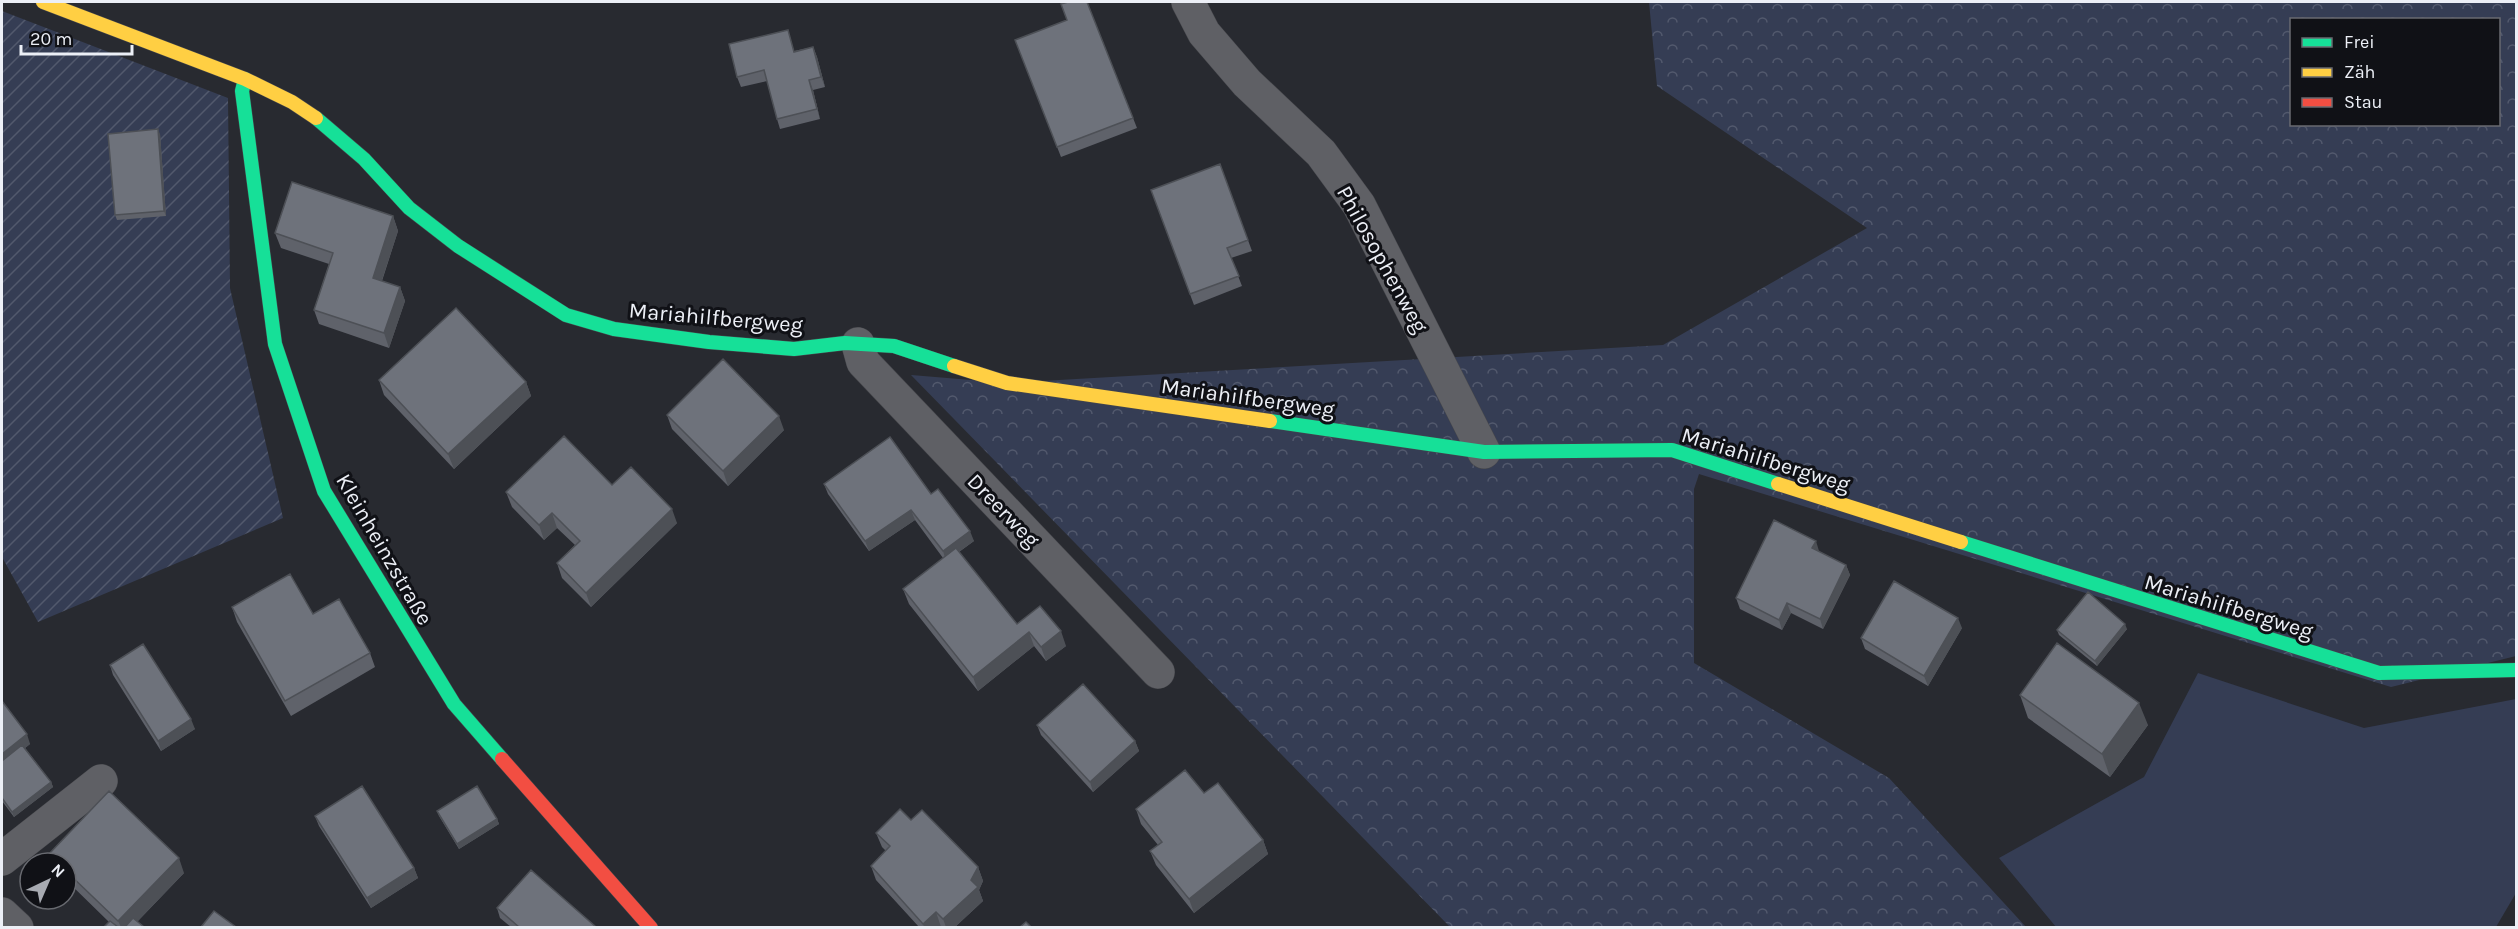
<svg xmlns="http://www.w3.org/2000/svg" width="2518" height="929" viewBox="0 0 2518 929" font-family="Karla,sans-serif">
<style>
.grass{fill:#353d54}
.forest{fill:url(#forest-crowns);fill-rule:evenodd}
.garden{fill:url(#garden-furrows)}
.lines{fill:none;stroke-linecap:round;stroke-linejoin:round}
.street-casing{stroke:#46474c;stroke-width:34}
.fast-casing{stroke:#46474c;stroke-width:15}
.slow-casing{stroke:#46474c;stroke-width:15}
.jam-casing{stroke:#46474c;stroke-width:15}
.street{stroke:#5f6065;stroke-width:33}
.fast{stroke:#16e098;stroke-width:14}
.slow{stroke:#ffcf43;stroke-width:14}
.jam{stroke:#f24e42;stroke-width:14}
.wall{fill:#5f626a}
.shaded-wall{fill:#4d5056}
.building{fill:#6e727b;stroke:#4d5056;stroke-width:1.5}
.labels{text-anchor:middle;stroke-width:6;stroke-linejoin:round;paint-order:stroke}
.street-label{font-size:22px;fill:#eceff6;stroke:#101116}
</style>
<defs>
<pattern id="forest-crowns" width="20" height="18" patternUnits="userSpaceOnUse" patternTransform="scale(1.5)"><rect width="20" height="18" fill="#353d54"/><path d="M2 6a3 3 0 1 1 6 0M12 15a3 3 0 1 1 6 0" fill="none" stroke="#52596d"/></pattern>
<pattern id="garden-furrows" width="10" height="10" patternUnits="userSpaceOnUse" patternTransform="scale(1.5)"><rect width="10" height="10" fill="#353d54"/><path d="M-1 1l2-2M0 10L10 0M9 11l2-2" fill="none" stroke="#52596d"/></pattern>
</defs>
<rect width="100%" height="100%" fill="#282a30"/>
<path class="grass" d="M2198,673L2364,728L2516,699V893L2496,927H2056L1999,858L2144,777Z"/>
<path class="forest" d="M1649,2H2516V656L2391,687L1699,474L1694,489V663L1889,778L2026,927H1450L911,375L1007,383L1663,345L1867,228L1657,86ZM2292,20H2498V124H2292Z"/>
<path class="garden" d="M2,11L228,98L230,288L283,518L38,622L2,557Z"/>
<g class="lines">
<defs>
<path id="street" d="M1188,2L1204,33L1247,83L1321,153L1359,205L1484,452
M858,344L863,362L1158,672
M2,859L101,781
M2,914L17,928"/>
<path id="fast" d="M245,79L242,91L275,344L324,491L454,704L502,759
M316,118L364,159L409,208L458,246L566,315L614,329L709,342L794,349L845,343L894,346L954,366
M1270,421L1484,452L1672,450L1778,484
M1961,542L2379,673L2516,670"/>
<path id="slow" d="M43,2L245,79L292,102L316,118
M954,366L1007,383L1270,421
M1778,484L1961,542"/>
<path id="jam" d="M502,759L651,928"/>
</defs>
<use href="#street" class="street-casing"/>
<use href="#fast" class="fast-casing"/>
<use href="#slow" class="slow-casing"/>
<use href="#jam" class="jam-casing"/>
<use href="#street" class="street"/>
<use href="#fast" class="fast"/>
<use href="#slow" class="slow"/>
<use href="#jam" class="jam"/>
</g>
<path class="wall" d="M1087,2L1137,128L1061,157L1015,40L1067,20Z
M788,30L794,51L813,47L817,57L825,87L813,90L820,119L780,129L777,119L767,81L741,87L737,77Z
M160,134L166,216L117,220L115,215Z
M1220,164L1252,251L1231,258L1242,286L1194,305L1151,190Z
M393,216L398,231L382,281L400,287L405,301L389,348L319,324L314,310L329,264L281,248L275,233Z
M379,380L526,382L531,396L454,469L384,395Z
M667,415L784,430L728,486L672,429Z
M824,484L931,494L974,541L959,552L1017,624L1066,646L1046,661L1034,646L978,691L909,604L903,589L943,558L915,520L869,551L828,494Z
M612,485L677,523L591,607L562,578L557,563L575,545L557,528L544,540L512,507L506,492Z
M1819,551V552L1846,565L1850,575L1823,629L1791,613L1782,630L1740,609L1736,598Z
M232,607L313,614L370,653L375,667L291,716L237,622Z
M1962,628L1928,686L1865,649L1861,638Z
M2127,629L2097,666L2059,635L2057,630Z
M110,665L195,729L161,751L113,675Z
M2020,695L2148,725L2110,777L2028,718Z
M2,701L30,744L25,748L51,782L53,787L14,817L2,801Z
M1037,725L1135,741L1139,751L1093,792L1041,735Z
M1136,809L1263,840L1268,854L1194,913L1156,865L1150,851L1158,845L1141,824Z
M437,811L497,819L499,824L459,849L439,816Z
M315,816L414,868L418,878L371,908L319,826Z
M911,820L978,867L983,881L979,890L983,901L955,927H919L876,880L871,866L886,851L882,847L876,833Z
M49,854L184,873L137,922L144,927H104L109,922L66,880V863H52Z
M497,908L596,927H511L500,918Z"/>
<path class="shaded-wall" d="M813,47L817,57L825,87L821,77Z
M809,80L813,90L820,119L817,109Z
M158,129L160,134L166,216L164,211Z
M393,216L398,231L378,292L373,278Z
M400,287L405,301L389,348L384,333Z
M526,382L531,396L454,469L448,454Z
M779,416L784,430L728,486L723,471Z
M672,509L677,523L591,607L586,593Z
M911,510L915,520L869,551L865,541Z
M552,513L557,528L544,540L539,525Z
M970,531L974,541L946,561L943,551Z
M1816,541L1819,551L1816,559L1812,548Z
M1846,565L1850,575L1823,629L1820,619Z
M1787,603L1791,613L1782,630L1779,620Z
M1958,618L1962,628L1928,686L1924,676Z
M2125,624L2127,629L2097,666L2095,661Z
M1061,631L1066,646L1046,661L1041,647Z
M1029,632L1034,646L978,691L973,677Z
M2139,703L2148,725L2110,777L2102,754Z
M191,719L195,729L161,751L158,741Z
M27,734L30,744L2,767V754Z
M1135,741L1139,751L1093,792L1090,782Z
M51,782L53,787L14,817L12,812Z
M497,819L499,824L459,849L457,844Z
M1263,840L1268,854L1194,913L1189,899Z
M179,858L184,873L132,927H121L118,921Z
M978,867L983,881L979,890L983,901L955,927H946L943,919L971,880Z
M414,868L418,878L371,908L367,898Z
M936,912L941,927H924L923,924Z"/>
<path class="building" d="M1068,2H1087L1133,118L1057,147L1015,40L1067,20L1061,4Z
M788,30L794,52L813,47L821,77L809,80L817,109L777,119L764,70L737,77L729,44Z
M158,129L164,211L115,215L108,134Z
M1220,164L1248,240L1227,248L1239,276L1190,294L1151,190Z
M292,182L393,216L373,278L400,287L384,333L314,310L333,253L275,233Z
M456,308L526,382L448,454L379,380Z
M723,359L779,416L723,471L667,415Z
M564,436L612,485L631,467L672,509L586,593L557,563L580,541L552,513L539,525L506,492Z
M890,437L931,494L938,489L970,531L943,551L911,510L865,541L824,484Z
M1774,520L1816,541L1812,548L1846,565L1820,619L1787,603L1779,620L1736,598Z
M956,548L1017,624L1040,606L1061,631L1041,647L1029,632L973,677L903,589Z
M290,574L313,614L339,599L370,653L285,701L232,607Z
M1894,581L1958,618L1924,676L1861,638Z
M2088,592L2125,624L2095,661L2057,630Z
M2057,643L2139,703L2102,754L2020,695Z
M143,644L191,719L158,741L110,665Z
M1083,684L1135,741L1090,782L1037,725Z
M2,701L27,734L2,754Z
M22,745L51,782L12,812L2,798V761Z
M1185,770L1204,793L1218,783L1263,840L1189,899L1150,851L1162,842L1136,809Z
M362,786L414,868L367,898L315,816Z
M477,786L497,819L457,844L437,811Z
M109,791L179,858L118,921L66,871V863H58L49,854Z
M900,809L911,820L922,810L978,867L971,880L978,887L943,919L936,912L923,924L871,866L890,846L876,833Z
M531,870L596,927H519L497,908Z
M214,911L236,927H201Z
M133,918L144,927H125Z
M110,921L118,927H104Z
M1026,922L1031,927H1020Z"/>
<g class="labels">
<g class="street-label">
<text transform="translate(1383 259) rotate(61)" y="8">Philosophenweg</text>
<text transform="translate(716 317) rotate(5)" y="8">Mariahilfbergweg</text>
<text transform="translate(1248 397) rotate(8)" y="8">Mariahilfbergweg</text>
<text transform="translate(1766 459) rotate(17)" y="8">Mariahilfbergweg</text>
<text transform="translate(1004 510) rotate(46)" y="8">Dreerweg</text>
<text transform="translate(385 549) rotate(60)" y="8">Kleinheinzstraße</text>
<text transform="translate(2229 606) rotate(17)" y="8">Mariahilfbergweg</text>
</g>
</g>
<rect width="2518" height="929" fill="none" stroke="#eceff6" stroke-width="6"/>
<rect x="2290" y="18" width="210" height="108" fill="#101116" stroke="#686a70" stroke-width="1.5"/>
<rect x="2302" y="38" width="30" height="9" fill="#16e098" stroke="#686a70" stroke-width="1.5"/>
<text x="2344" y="48" font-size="18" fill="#eceff6">Frei</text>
<rect x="2302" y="68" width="30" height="9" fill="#ffcf43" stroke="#686a70" stroke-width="1.5"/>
<text x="2344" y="78" font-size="18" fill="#eceff6">Zäh</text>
<rect x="2302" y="98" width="30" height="9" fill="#f24e42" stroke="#686a70" stroke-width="1.5"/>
<text x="2344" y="108" font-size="18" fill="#eceff6">Stau</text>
<g transform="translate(48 881) rotate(44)"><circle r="28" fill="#101116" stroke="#686a70" stroke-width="1.5"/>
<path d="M0-4.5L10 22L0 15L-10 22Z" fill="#a7aab1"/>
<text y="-9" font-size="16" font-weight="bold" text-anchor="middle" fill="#eceff6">N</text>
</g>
<path d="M21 45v9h111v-9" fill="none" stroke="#eceff6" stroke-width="3"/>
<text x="30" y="45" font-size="18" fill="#eceff6" stroke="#101116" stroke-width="4.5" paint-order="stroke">20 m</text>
</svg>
